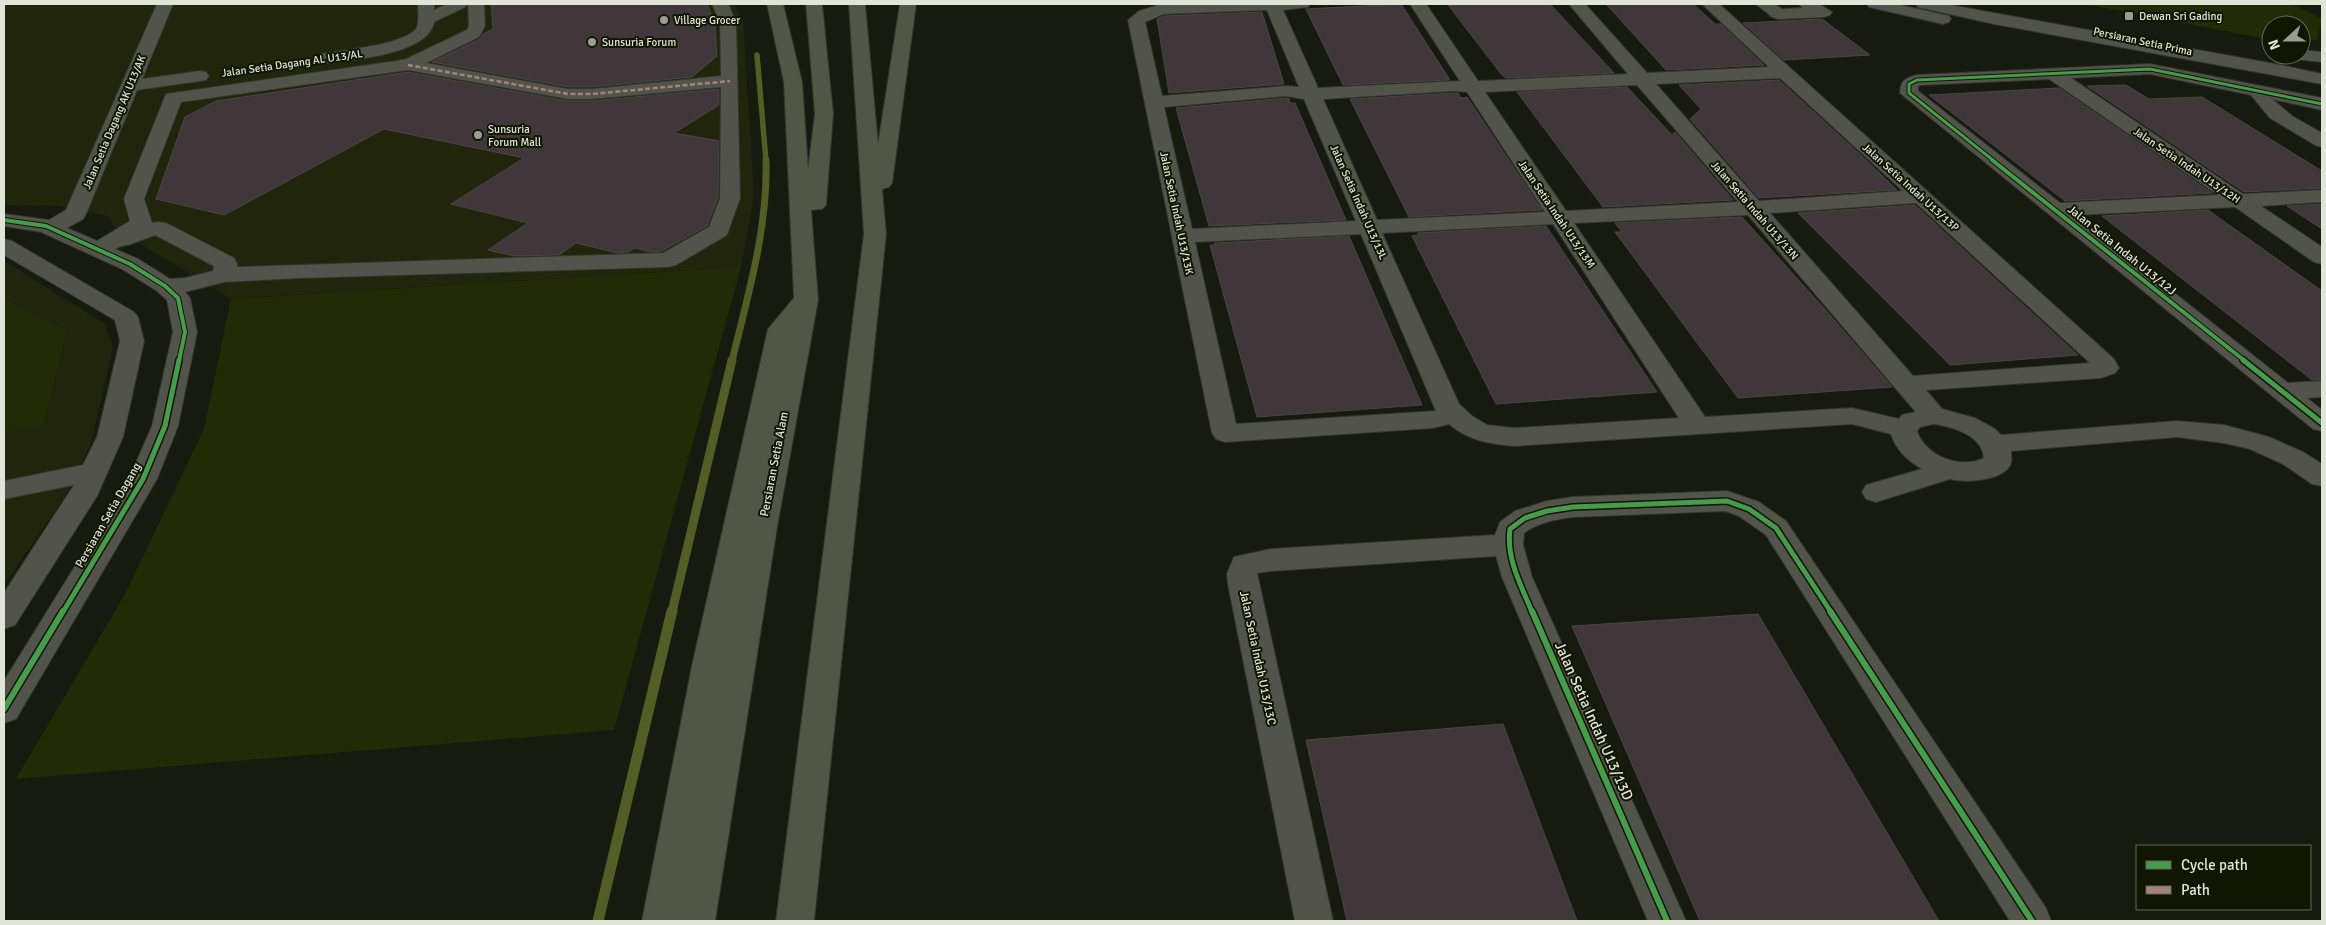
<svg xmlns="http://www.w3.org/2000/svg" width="2326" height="925" viewBox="0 0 2326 925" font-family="Signika,sans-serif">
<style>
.built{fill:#20250c}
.green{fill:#222a06}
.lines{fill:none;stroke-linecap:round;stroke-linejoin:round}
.stream-far3{stroke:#515f26;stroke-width:5.5}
.stream-far2{stroke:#515f26;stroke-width:7}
.stream-far1{stroke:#515f26;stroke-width:9}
.stream{stroke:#515f26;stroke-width:11}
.building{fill:#3f373a;stroke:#494745}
.minor-casing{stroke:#33362d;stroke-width:2}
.highway-casing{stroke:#33362d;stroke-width:2}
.minor{fill:#52544b;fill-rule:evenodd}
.highway{fill:#525646;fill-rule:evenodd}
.quiet{stroke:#a18479;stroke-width:2.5;stroke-dasharray:5 2.5;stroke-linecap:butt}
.cycleway-far3-casing{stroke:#111603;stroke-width:5}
.cycleway-far2-casing{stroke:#111603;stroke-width:6}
.cycleway-far1-casing{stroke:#111603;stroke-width:8}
.cycleway-casing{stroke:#111603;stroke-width:9}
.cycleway-far3{stroke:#469c4c;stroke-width:3}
.cycleway-far2{stroke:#469c4c;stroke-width:4}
.cycleway-far1{stroke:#469c4c;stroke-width:5}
.cycleway{stroke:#469c4c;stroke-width:6}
.poi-dot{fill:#9a9e91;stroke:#111603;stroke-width:2}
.labels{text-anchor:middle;stroke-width:4;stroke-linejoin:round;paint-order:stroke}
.far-poi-label{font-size:11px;fill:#e1e5d7;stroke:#111603;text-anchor:start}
.far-street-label{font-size:11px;fill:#e1e5d7;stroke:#111603}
.street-label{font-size:12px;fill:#e1e5d7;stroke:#111603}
.near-street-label{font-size:15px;fill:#e1e5d7;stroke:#111603}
</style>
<rect width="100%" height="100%" fill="#171a0f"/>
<path class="built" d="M4,4H735L743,21L754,196L741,267L231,299L116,229L108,216L58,206L4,205Z
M4,261L104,323L113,347L91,443L64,498L4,585Z"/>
<path class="green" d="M2085,4H2292L2322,19L2317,40H2301V25H2271V40Z
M741,267L614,730L16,779L125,594L204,429L231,299Z
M4,299L67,331L43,425L4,433Z"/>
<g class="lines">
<path class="stream-far3" d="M757,55L766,161"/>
<path class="stream-far2" d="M732,361C748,295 768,228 766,160"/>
<path class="stream-far1" d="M672,612L732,360"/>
<path class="stream" d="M598,921L672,611"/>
</g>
<path class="building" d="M491,4H707L715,24L717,56L692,77L592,87H568L432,62L480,39L483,34L493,29Z
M1401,4L1450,80L1343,85L1306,9Z
M1476,4H1550L1614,73L1506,78L1502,75L1448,5Z
M1606,4H1693L1715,24H1721L1764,65L1666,70Z
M1262,12L1284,84L1169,93L1157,19L1163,16Z
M1822,19L1870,55L1784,60L1743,23Z
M408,72L568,101H592L719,89V105L674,133L719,141L718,198L707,226L662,251L651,252L635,248L629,252L617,253L576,243L559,255L514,256L488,250L528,223L451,204L524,158L384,129L224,215L156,199L185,117L216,101Z
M1779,80L1863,157L1897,190L1759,198L1690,119L1701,109L1679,85Z
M2126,85L2149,99L2202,97L2322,171V188L2244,192L2087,86Z
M1627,87L1672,135L1675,132L1733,200L1603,207L1517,92Z
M2059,88L2212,193L2065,201L1929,95Z
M1454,93H1458L1461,98L1467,97L1542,210L1409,217L1350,99Z
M1286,98H1289L1290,103H1295L1346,220L1209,226L1176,108Z
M2322,204V229L2287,206Z
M1915,205L2078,355L1950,365L1798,213Z
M2208,210L2322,291V379L2312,380L2102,216Z
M1742,217L1830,315L1892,387L1738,398L1615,232H1622L1615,223Z
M1546,226L1657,392L1496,404L1412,236L1419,235L1417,233Z
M1349,236L1422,405L1257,417L1210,245H1214V243Z
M1758,614L1939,921H1700L1572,626Z
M1503,724L1577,921H1347L1306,740Z"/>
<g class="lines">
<defs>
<path id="minor" d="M157,4H173L142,79L200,71L206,72L209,76L206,80L200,81L137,90L86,214L83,219L67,228L97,241L130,221L124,199L166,94L396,61L406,59L467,30L469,26L468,4H484L485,26L479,37L426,63L568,89H592L721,76L720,22L712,4H728L736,22L740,198L727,235L676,265L668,267L300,278L224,282L185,292L190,298L197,332L178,426L157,479L16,719L4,723V681L129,479L152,426L173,332L167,300L157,291L122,269L41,232L4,226V214L49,220L66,210ZM408,70L568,99H592L721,87L720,198L709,227L663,253L237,267V263L234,258L166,223L158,222L152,223L144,199L181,102ZM155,235L214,266L213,271L185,278L170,279L138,259L115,249C121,245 125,246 131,244C139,241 147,238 155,235Z
M418,4H434V10L447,4H467L465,7L434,22C429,54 353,60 327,63L321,62L318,58L321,54C340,50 408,45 417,27C419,21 418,11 418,4Z
M1162,4H1310L1308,7L1283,10L1318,88L1460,81L1410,4H1426L1478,81L1628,74L1569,4H1585L1647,73L1769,67L1702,4H1719L2114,359L2119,368L2115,373L2101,378L1926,390L1942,409L1975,418L1995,429L2001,435L2177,421L2224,425L2269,437L2303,452L2322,464V486L2312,484L2283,464L2250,449L2224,443L2177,437L2011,451C2011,455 2012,460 2011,463C2005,481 1965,483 1950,479L1876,502L1866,499L1862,492L1866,485L1922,469C1907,460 1896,450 1891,434L1852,424L1514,446C1490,444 1467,440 1449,424L1433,428L1225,442L1216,439L1212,433L1128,20L1139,11ZM1267,10L1299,87L1286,86L1162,96L1145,22L1163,14ZM1780,78L1903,191L1759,201L1656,84ZM1637,85L1738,202L1566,211L1485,92ZM1454,91L1467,92L1545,212L1377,220L1323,99ZM1286,96L1304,99L1356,221L1192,229L1164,107ZM1916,203L2090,363L1913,376L1770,213ZM1748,215L1897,390L1916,412L1902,415L1899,419L1852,408L1705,417L1574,223ZM1553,224L1679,418L1514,428L1487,425L1472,416L1459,404L1382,233ZM1361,234L1436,411L1236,424L1195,242ZM1934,424C1953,427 1982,435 1984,458C1961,470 1925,456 1917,431L1920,427Z
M1756,4H1774L1782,9L1803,8L1799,4H1819L1832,12L1830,15L1824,17L1778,19L1772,17Z
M1867,4H1896L1949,16L1951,19L1949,22L1943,24L1869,7Z
M1916,4H1945L2275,64L2322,74V84L1994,24L1918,7Z
M2301,50L2322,52V62L2295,59L2292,55H2301Z
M2150,64L2322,98V110L2272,99L2292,116L2322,133V147L2315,145L2270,118L2251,95L2150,74L2071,78L2243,194L2322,190V202L2261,206L2322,247V264L2314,262L2235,207L2076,215L2288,383L2322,381V397L2307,398L2322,410V431L2313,429L1900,93C1900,81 1905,78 1917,75ZM2049,79L2218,195L2060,203L1918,91V86L1921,85Z
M4,239L12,241L134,312L138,317L144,341L123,437L97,496L15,625L4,629V593L74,485L4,499V481L83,465L97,437L120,341L115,320L4,255Z
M1727,491L1759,502L1786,521L2046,908L2051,921H2010L1766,535L1739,516L1725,511L1573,517C1554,520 1539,522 1524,533L1523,545L1532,577L1686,921H1648L1502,577L1496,556L1271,571L1257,573L1333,921H1295L1228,584L1227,574L1234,557L1271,549L1495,535L1500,522L1515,511L1547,501L1573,497Z"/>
<path id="highway" d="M767,4H783L802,82L808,170L815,114L806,4H822L833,114L826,205L822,209L811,210L818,300L777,527L715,921H642L692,666L768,329L794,298L784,82Z
M849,4H865L878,145L900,4H916L892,183L889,187L882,189L886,234L814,921H776L864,234Z"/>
</defs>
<use href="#minor" class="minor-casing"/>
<use href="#highway" class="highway-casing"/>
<use href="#minor" class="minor"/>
<use href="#highway" class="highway"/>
<path class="quiet" d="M408,65L568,94H592L730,81"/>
<defs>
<path id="cycleway-far3" d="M1994,161L1909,93V84L1917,80L2150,69L2322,104"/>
<path id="cycleway-far2" d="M1992,160L2245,361
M4,220L46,226L130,264L165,286L178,298L185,332L179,361"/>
<path id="cycleway-far1" d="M2243,360L2322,423
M63,612L143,479L165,426L179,360
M1532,612C1521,585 1506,559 1510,529L1525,518L1547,511L1573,507L1727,501L1749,509L1776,528L1831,612"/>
<path id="cycleway" d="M1532,611L1667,921
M1830,611L2032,921
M4,709L63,611"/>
</defs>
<use href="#cycleway-far3" class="cycleway-far3-casing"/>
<use href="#cycleway-far2" class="cycleway-far2-casing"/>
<use href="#cycleway-far1" class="cycleway-far1-casing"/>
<use href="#cycleway" class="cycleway-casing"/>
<use href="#cycleway-far3" class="cycleway-far3"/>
<use href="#cycleway-far2" class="cycleway-far2"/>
<use href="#cycleway-far1" class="cycleway-far1"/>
<use href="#cycleway" class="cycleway"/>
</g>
<g class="poi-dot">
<rect x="2124" y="11" width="10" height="10" rx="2.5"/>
<circle cx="664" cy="20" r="5"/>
<circle cx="592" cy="42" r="5"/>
<circle cx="478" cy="135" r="5"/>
</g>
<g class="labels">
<g class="far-poi-label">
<text x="2139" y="20">Dewan Sri Gading</text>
<text x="674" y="24">Village Grocer</text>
<text x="602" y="46">Sunsuria Forum</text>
<text x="488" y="133">Sunsuria<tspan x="488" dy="13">Forum Mall</tspan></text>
</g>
<g class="far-street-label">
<text transform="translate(2143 41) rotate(12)" y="4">Persiaran Setia Prima</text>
<text transform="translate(292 63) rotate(-8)" y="4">Jalan Setia Dagang AL U13/AL</text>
<text transform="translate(114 122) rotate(-67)" y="4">Jalan Setia Dagang AK U13/AK</text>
<text transform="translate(2187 165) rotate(34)" y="4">Jalan Setia Indah U13/12H</text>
<text transform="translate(1911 187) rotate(42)" y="4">Jalan Setia Indah U13/13P</text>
<text transform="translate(1359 202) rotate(66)" y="4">Jalan Setia Indah U13/13L</text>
<text transform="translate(1755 210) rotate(49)" y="4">Jalan Setia Indah U13/13N</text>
<text transform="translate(1177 213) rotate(78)" y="4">Jalan Setia Indah U13/13K</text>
<text transform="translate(1557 214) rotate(56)" y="4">Jalan Setia Indah U13/13M</text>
</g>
<g class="street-label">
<text transform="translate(2122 250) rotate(39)" y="4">Jalan Setia Indah U13/12J</text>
<text transform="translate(774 464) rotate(-79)" y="4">Persiaran Setia Alam</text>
<text transform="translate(108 515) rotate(-60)" y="4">Persiaran Setia Dagang</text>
<text transform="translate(1258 658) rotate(78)" y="4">Jalan Setia Indah U13/13C</text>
</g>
<g class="near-street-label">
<text transform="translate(1594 721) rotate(66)" y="5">Jalan Setia Indah U13/13D</text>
</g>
</g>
<rect width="2326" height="925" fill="none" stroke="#e1e5d7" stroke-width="10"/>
<rect x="2136" y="845" width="175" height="65" fill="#111603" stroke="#646958"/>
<rect x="2146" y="861" width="25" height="8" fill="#469c4c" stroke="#646958"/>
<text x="2181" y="870" font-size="15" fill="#e1e5d7">Cycle path</text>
<rect x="2146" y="886" width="25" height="8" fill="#a18479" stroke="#646958"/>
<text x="2181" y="895" font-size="15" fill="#e1e5d7">Path</text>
<g transform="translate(2286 40) rotate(249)"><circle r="24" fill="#111603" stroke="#646958"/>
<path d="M0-4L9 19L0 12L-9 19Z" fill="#9a9e91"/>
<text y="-8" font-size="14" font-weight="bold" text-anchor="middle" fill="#e1e5d7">N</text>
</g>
</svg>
